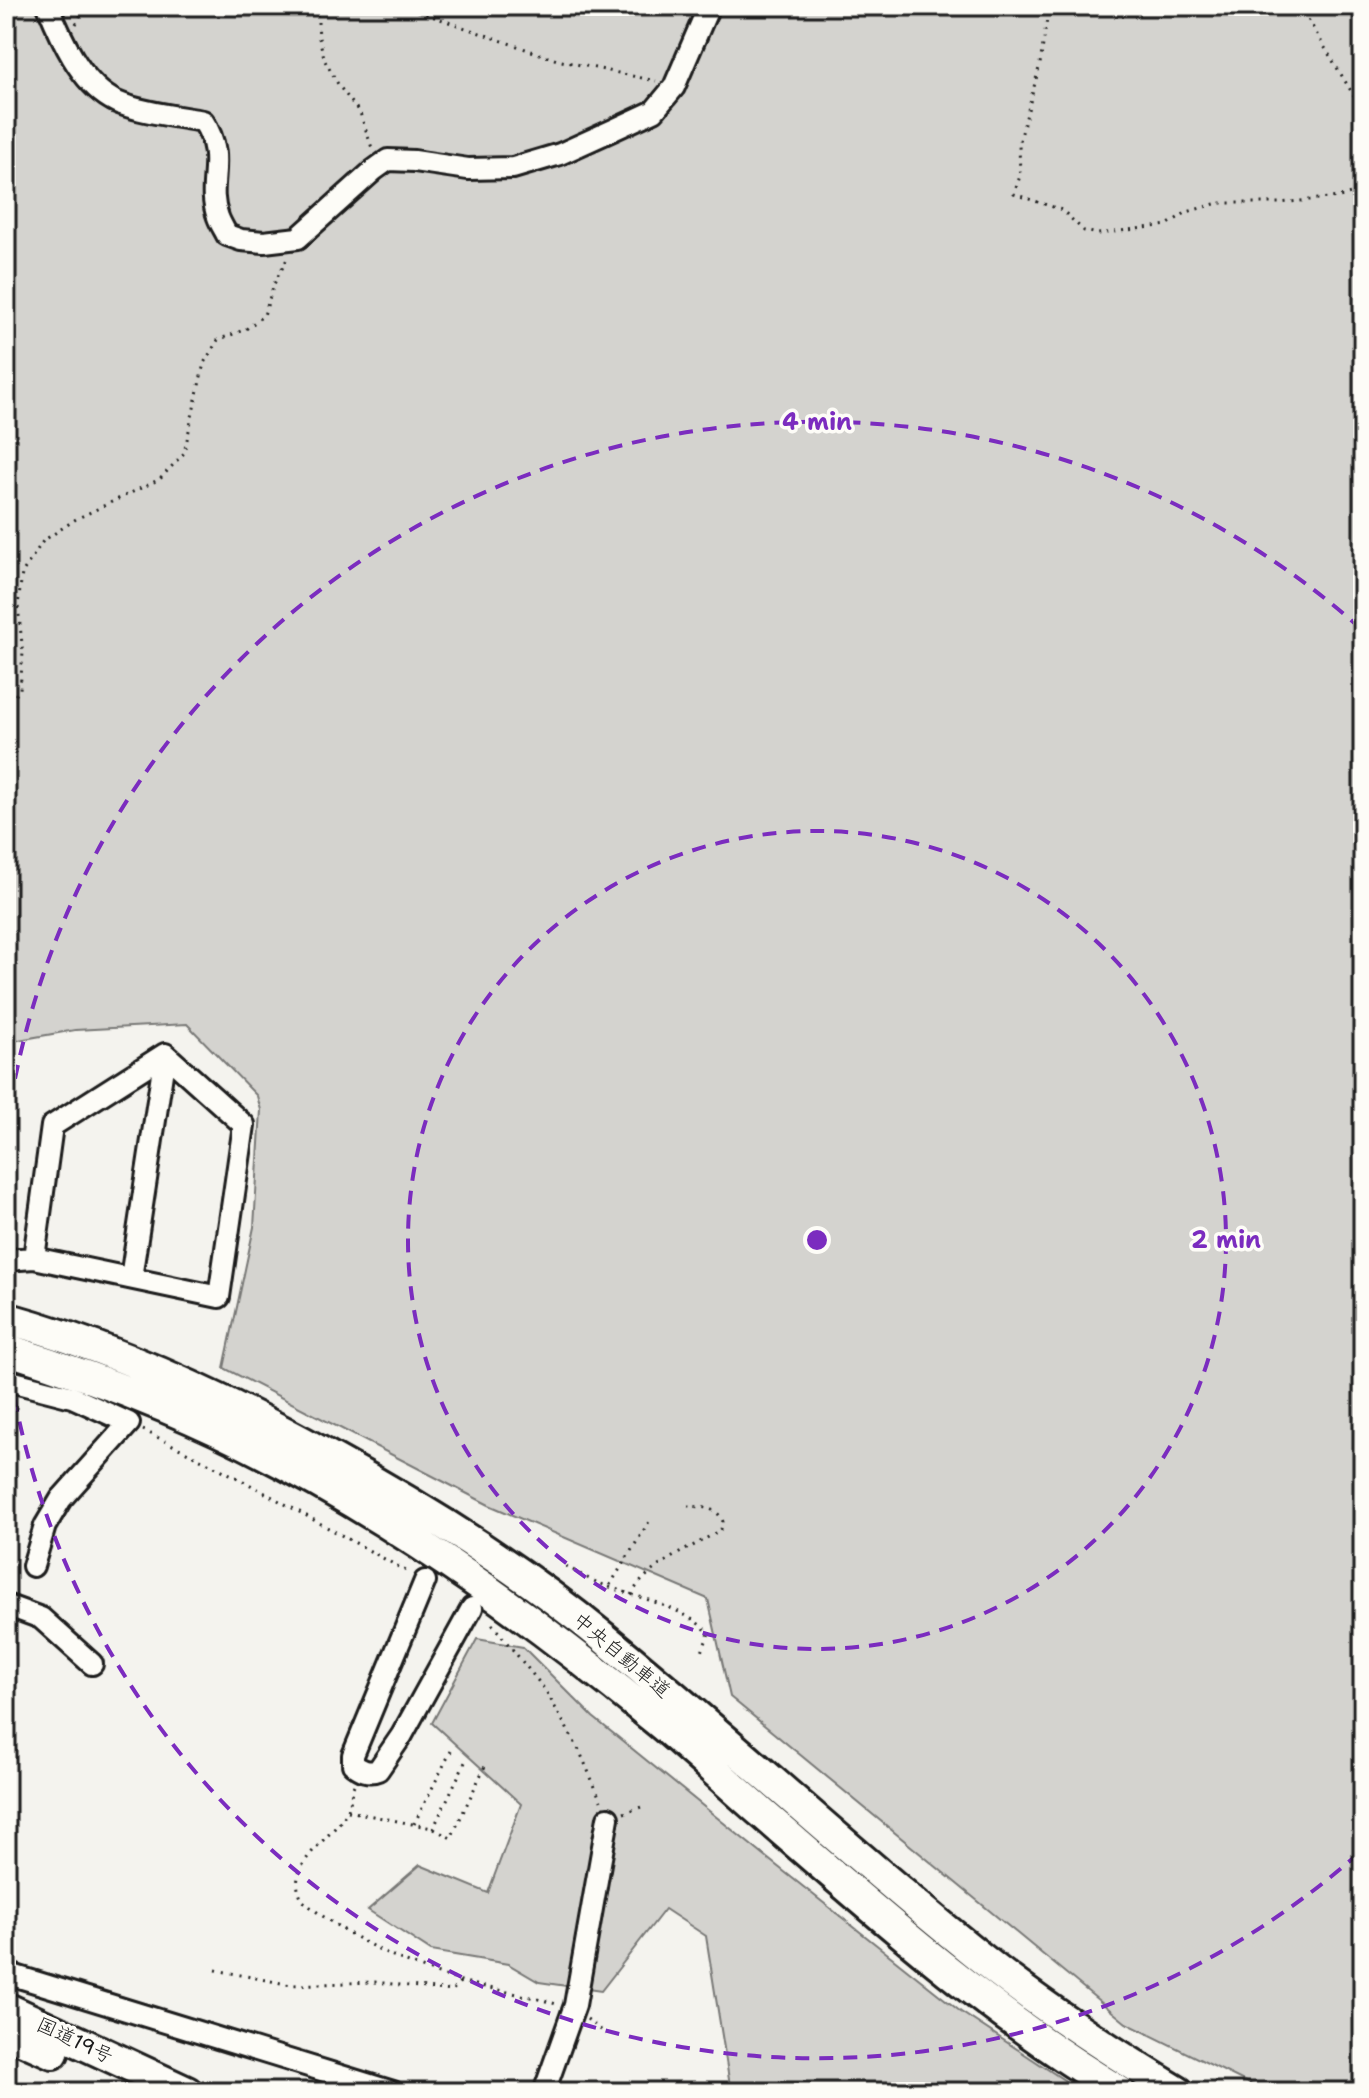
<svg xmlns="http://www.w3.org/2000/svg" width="1369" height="2098" viewBox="0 0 1369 2098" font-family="'Shantell Sans','Klee One',sans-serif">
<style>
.green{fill:#d4d3cf;stroke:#787876;stroke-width:2}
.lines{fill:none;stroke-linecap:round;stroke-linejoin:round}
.minor-casing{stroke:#1c1c1c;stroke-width:26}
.highway-casing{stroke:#1c1c1c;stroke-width:36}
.path{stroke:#1c1c1c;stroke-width:3;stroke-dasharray:2 6;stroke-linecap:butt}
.minor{stroke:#fdfcf7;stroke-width:20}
.highway{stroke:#fdfcf7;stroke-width:30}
.ring{fill:none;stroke:#7b2cbf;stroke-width:4;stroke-dasharray:14 10}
.labels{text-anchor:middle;stroke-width:7;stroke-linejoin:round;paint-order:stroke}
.street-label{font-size:20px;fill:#1c1c1c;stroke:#fdfcf7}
.centre{fill:#7b2cbf;stroke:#fdfcf7;stroke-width:4}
.ring-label{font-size:24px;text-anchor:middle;font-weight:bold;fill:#7b2cbf;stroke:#fdfcf7;stroke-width:7;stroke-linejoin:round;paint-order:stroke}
</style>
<rect width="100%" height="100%" fill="#f4f3ee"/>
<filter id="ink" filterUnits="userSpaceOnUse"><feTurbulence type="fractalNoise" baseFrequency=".0125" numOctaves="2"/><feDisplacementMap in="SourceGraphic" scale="16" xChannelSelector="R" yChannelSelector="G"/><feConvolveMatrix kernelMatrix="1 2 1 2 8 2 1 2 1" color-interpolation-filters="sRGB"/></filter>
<g filter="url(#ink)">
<path class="green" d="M6,6H1363V2092H1266L1126,2023L730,1697L708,1599L489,1505L224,1368L254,1227L261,1110L257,1096L187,1024L75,1030L13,1041L6,1048Z
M477,1639L523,1647L593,1717L767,1858L961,2012L1082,2092H731L706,1936L665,1909L601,1991L539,1982L508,1964L431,1951L368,1910L420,1865L488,1893L521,1804L432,1723Z"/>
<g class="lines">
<defs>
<path id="minor" d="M48,6C61,38 80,81 111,99C130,111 180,117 203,121C228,159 205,183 218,217C220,223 224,229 227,235L241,240L264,242L298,238L374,170L388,160L414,161L468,169L513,168L560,154L613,130L654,111L674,87L709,6
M6,1260L34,1258L52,1126L165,1054L244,1125L219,1297L34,1258
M131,1278L165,1054
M6,1380L72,1397L129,1423L61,1499L45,1526L33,1566
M425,1581L353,1755V1764C361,1770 368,1774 378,1770L402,1735L472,1608
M6,1605L41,1618L92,1664
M6,1973L393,2092
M544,2092L575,2005L608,1818"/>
<path id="highway" d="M6,1318C118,1349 225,1399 326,1455C423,1508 518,1567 604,1638C736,1746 861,1863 995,1969C1053,2014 1115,2054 1178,2092
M6,1349C60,1366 113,1385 165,1407C342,1481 503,1594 650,1715C689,1746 725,1781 762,1813C876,1912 990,2014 1120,2092
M6,2008L187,2092
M6,2032L53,2053"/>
</defs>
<use href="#minor" class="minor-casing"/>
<use href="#highway" class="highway-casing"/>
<path class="path" d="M317,6L319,38L325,61L339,86L360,113L372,148
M403,6L557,60L656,81
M1049,6L1040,64L1019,144L1020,176L1014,194L1062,210L1084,231L1098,234L1167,225L1187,212L1218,203H1280L1339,197L1363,191
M1300,6L1363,111
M76,24L85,6
M6,708L20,689L23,653L18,606L22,573L43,541L76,519L160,479L184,453L204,363L218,340L246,329L264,315L274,284L287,259
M143,1430L238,1478L408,1572
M566,1566C575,1571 584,1577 594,1581C631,1597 681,1604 709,1633L702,1652
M610,1585L650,1520
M631,1595C650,1562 691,1550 721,1529L723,1522C718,1507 702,1507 688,1506
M492,1624L546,1691L580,1752L601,1801
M354,1785C350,1793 352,1801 348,1810C335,1838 280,1864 303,1901C348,1938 405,1965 461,1981C492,1990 525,1994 556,2004
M348,1811L432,1828L451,1838L485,1766
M624,1813L644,1806
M414,1824L451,1751
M433,1829L467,1758
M216,1970L291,1985L375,1982L452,1991L461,1981
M587,2019L606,2034"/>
<use href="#minor" class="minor"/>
<use href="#highway" class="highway"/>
</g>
</g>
<g class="ring">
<circle cx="817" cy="1240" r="409"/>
<path d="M1359 1853A818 818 0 0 1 7 1354M7 1126A818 818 0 0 1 1359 627"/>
</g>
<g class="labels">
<g class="street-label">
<text transform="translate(622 1655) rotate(40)" y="7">中央自動車道</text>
<text transform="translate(75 2040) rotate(25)" y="7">国道19号</text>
</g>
</g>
<circle cx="817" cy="1240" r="12" class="centre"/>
<g class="ring-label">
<text x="817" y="430">4 min</text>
<text x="1226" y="1248">2 min</text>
</g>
<rect width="1369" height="2098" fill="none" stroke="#fdfcf7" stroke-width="32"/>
<rect x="16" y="16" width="1337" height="2066" fill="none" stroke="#1c1c1c" stroke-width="3" filter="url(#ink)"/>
</svg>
